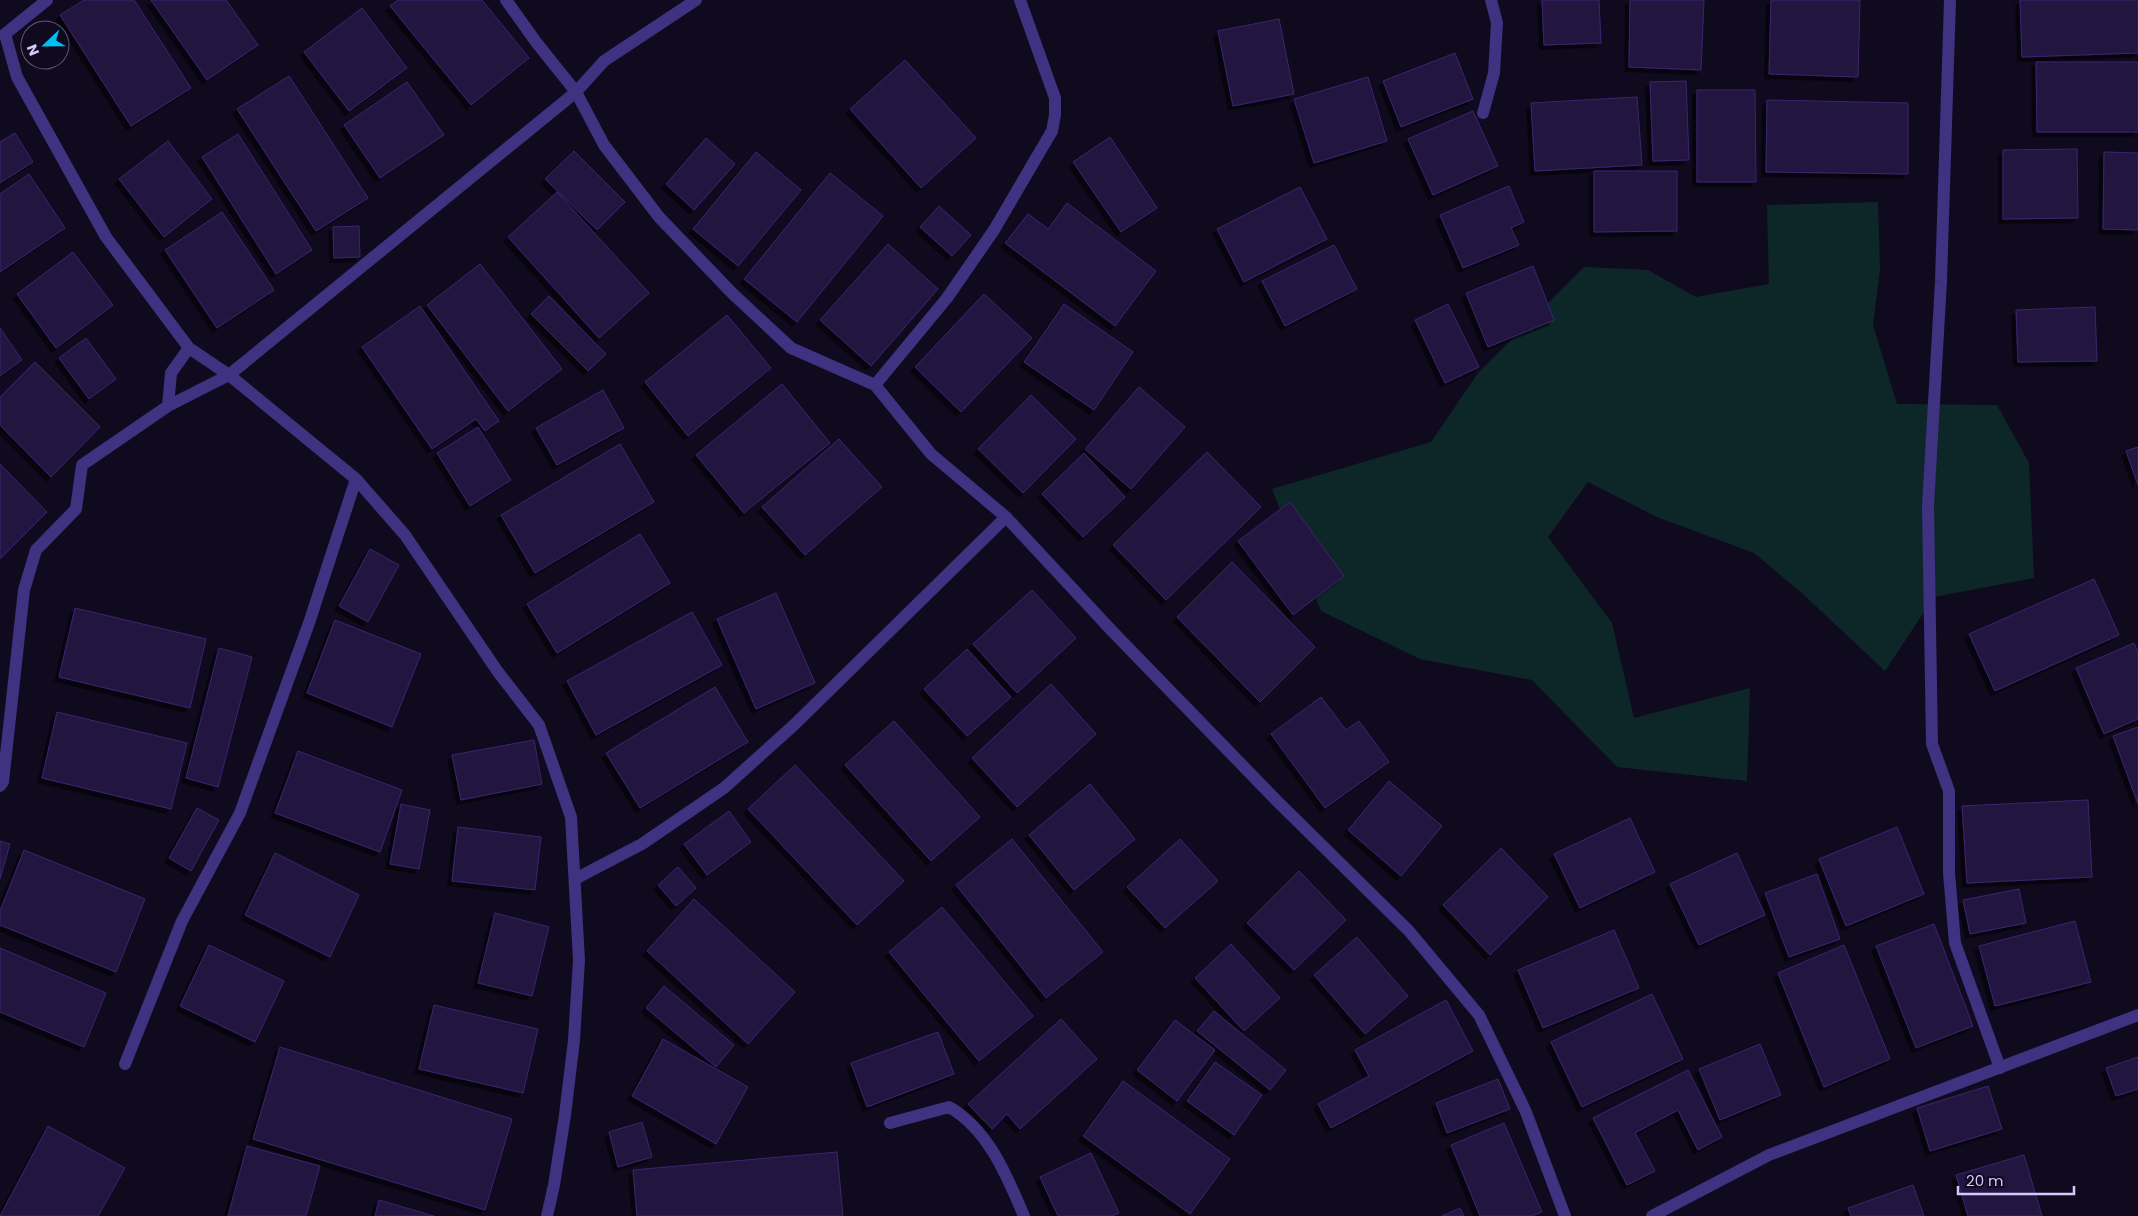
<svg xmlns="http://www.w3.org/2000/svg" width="2138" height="1216" viewBox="0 0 2138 1216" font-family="Poppins,sans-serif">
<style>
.green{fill:#0d2729}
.building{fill:#231541;stroke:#3c256f;filter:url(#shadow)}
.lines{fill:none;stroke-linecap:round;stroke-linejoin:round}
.street{stroke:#3e3281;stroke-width:12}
</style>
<defs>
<filter id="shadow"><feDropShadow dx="-4.5" dy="4.5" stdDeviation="0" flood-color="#0009"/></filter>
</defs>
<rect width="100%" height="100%" fill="#100a1f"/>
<path class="green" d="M1878,202L1880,269L1873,325L1897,404L1997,405L2029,463L2034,578L1934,597L1885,671L1804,595L1754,553L1657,517L1588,482L1548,537L1612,623L1634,718L1750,688L1747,781L1617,767L1532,680L1420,659L1321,611L1272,489L1431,442L1478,373L1584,267L1648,270L1696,297L1769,284L1767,205Z"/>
<path class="building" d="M84,0H134L191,88L131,126L60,15Z
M151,0H226L258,45L207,80Z
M398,0H482L529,58L471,105L390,6Z
M1542,0H1599L1601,43L1544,45Z
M1630,0H1704L1701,70L1629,67Z
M1771,0H1860L1858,77L1769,74Z
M2020,0H2138V53L2022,57Z
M362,8L407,68L349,111L304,52Z
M1279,19L1294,94L1233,106L1218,31Z
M1455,53L1473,99L1401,127L1383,81Z
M905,60L976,138L921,188L850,109Z
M2036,62H2138V132H2037Z
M289,76L368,198L316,231L237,109Z
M1368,77L1387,141L1314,163L1294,99Z
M1686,81L1689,160L1653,161L1650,82Z
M407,82L444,135L380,178L344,125Z
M1697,90H1755L1756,182H1697Z
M1637,97L1642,165L1535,171L1531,103Z
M1767,100L1908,103V174L1766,172Z
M1473,111L1498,166L1433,195L1408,139Z
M15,133L33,162L0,183V142Z
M238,134L312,250L276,274L202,157Z
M1110,137L1157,208L1121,232L1073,162Z
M706,138L735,164L694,210L666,184Z
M168,141L212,199L164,237L119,179Z
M2077,149L2078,218L2003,219V150Z
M574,151L625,202L597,230L545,179Z
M756,152L801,190L738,266L693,229Z
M2104,152L2138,153V230L2103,229Z
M1594,171H1677V231L1594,232Z
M830,173L883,216L797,322L744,279Z
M29,174L65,228L0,272V194Z
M1509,186L1524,222L1511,228L1519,245L1463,268L1440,215Z
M1300,187L1327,239L1244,282L1217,229Z
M557,192L649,293L599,338L508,237Z
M1067,203L1156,271L1115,326L1005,243L1028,214L1048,229Z
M939,206L971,235L952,256L920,227Z
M222,212L274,290L217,328L165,250Z
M359,226L360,257L334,258L333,227Z
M888,244L938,289L871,366L820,320Z
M1334,245L1357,289L1285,326L1262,281Z
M73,252L113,305L56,348L17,294Z
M480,264L562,369L508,411L427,305Z
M1533,266L1554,320L1488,347L1466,293Z
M984,294L1032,338L961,412L915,367Z
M549,296L606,354L588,371L531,314Z
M1064,304L1133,352L1094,410L1024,362Z
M1448,304L1479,367L1445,383L1415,320Z
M420,306L499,421L485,431L476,419L432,449L362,347Z
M2095,307L2097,361L2018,362L2016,310Z
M727,315L771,368L688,436L645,382Z
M0,328L22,360L0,376Z
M86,338L116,379L89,399L59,358Z
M35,362L100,427L51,477L0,425V397Z
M782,384L830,443L744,513L696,455Z
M1139,387L1185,427L1131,489L1085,449Z
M603,390L624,428L557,465L536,428Z
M1031,395L1076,439L1023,493L978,449Z
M478,427L511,480L470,506L437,453Z
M839,439L882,487L805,555L762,507Z
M620,444L654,502L535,573L501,515Z
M2138,447V485L2126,451Z
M1207,452L1261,507L1166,600L1113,545Z
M1084,453L1125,497L1083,537L1042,494Z
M0,464L47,512L0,559Z
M1290,502L1344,576L1293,615L1238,541Z
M640,534L670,583L557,653L527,604Z
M370,549L399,565L368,622L339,606Z
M1232,562L1315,647L1260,702L1177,617Z
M2094,579L2119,635L1995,691L1969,634Z
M1032,590L1076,638L1017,693L973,644Z
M776,593L815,683L756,709L717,619Z
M75,608L206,639L190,708L59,677Z
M692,612L722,665L596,735L567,681Z
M335,620L421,654L392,727L307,693Z
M2134,643L2138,652V719L2104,734L2076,668Z
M219,648L252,657L218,787L186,778Z
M967,649L1011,697L967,736L924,689Z
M1051,684L1096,734L1017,807L972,758Z
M715,687L748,742L640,808L606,753Z
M1321,697L1346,730L1359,721L1389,762L1325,808L1271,734Z
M57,712L187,743L171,809L42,778Z
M894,721L980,817L931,861L845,765Z
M2138,727V804L2113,736Z
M534,740L542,784L461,800L452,755Z
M298,751L402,790L380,852L275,813Z
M795,765L904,881L857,925L748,809Z
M1389,781L1442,826L1401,876L1348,830Z
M1090,784L1135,839L1074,890L1029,835Z
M2088,800L2092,877L1967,883L1962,806Z
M401,804L430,810L419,869L390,864Z
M197,808L219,820L191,871L169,858Z
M729,811L751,842L707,875L684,844Z
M1630,818L1655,872L1580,908L1554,854Z
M458,827L541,837L535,890L452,881Z
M1897,827L1924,894L1846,926L1819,859Z
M1012,839L1103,952L1046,998L956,885Z
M1180,839L1218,881L1165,928L1127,887Z
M0,841L10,844L0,879Z
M1501,848L1548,897L1490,955L1443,905Z
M24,850L145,899L116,972L0,925V911Z
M275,853L359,895L330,957L245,915Z
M1737,853L1765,915L1699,945L1670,884Z
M678,867L696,888L676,906L658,885Z
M1299,871L1346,920L1294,970L1247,923Z
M1817,874L1840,939L1789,957L1765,893Z
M2019,889L2026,923L1970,934L1963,900Z
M694,899L795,992L748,1044L647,951Z
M942,907L1033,1016L979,1061L889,952Z
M495,913L549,927L532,996L478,983Z
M2075,921L2091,982L1995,1006L1979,946Z
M1934,924L1973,1026L1916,1048L1876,946Z
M1614,930L1639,988L1543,1028L1518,970Z
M1357,937L1408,996L1365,1034L1314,975Z
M1231,944L1280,998L1244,1031L1195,978Z
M209,945L284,981L255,1042L180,1006Z
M1844,945L1890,1059L1824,1087L1778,973Z
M0,948L106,993L84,1047L0,1012Z
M664,986L734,1045L716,1067L646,1008Z
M1652,994L1683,1059L1582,1107L1551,1042Z
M1446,1000L1473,1051L1331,1128L1318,1104L1369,1076L1355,1050Z
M434,1005L538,1029L523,1093L419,1069Z
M1214,1011L1286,1070L1270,1090L1197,1031Z
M1061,1019L1097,1059L1020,1129L1007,1114L992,1129L968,1104Z
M1175,1020L1215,1050L1177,1101L1137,1070Z
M938,1032L954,1074L867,1107L851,1063Z
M663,1039L748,1087L716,1144L632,1096Z
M1760,1044L1781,1095L1720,1120L1699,1069Z
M280,1047L512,1119L485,1210L253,1139Z
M2138,1057V1089L2116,1096L2106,1068Z
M1215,1062L1262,1095L1234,1135L1187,1101Z
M1688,1070L1722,1137L1698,1150L1678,1110L1635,1133L1655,1171L1627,1185L1593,1118Z
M1498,1079L1510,1109L1447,1133L1436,1103Z
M1123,1081L1230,1159L1190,1214L1083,1136Z
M1988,1086L2002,1129L1930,1151L1917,1108Z
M642,1122L652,1157L618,1167L609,1132Z
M1504,1123L1542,1212L1532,1216H1480L1451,1145Z
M48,1126L125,1168L98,1216H0Z
M247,1146L320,1166L306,1216H228Z
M837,1152L843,1216H637L633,1170Z
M1091,1153L1119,1213L1112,1216H1058L1040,1177Z
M2024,1155L2042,1216H1968L1956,1175Z
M1913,1185L1924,1216H1851L1848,1208Z
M379,1200L434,1216H375Z
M1460,1208L1464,1216H1442Z"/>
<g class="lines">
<path class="street" d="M47,0L5,34L17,77L106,237L189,348L229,375L356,479L405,535L498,672L539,725L571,817L579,960L574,1040L565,1115L554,1185L547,1216
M506,0L536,42L576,92L604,145L659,217L732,293L791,348L875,385L931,454L1006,517L1113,632L1277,801L1409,931L1479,1015L1526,1112L1565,1216
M1950,0L1941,281L1928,506L1932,744L1949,791V873L1955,943L2000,1068
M1483,113L1494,73L1497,23L1491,0
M875,385L947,298L994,230L1052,131L1055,115V98L1020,0
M168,406L171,373L189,348
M0,786L3,782L24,590L36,550L76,509L82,465L168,406L229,375L576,92L604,61L696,0
M575,879L642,844L724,788L794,725L1006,517
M125,1064L182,921L240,813L309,623L356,479
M890,1123L949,1107C988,1129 1007,1176 1024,1216
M1652,1216L1769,1155L2138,1015"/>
</g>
<g transform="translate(45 45) rotate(248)"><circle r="24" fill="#100a1f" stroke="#5f5679"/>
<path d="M0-4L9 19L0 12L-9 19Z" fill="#00bff3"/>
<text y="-8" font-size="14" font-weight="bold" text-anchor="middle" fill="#d5c8ff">N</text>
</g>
<path d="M1958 1186v8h116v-8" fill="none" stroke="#d5c8ff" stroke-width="2.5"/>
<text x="1966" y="1186" font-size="15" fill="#d5c8ff" stroke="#100a1f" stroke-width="4" paint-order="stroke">20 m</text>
</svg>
